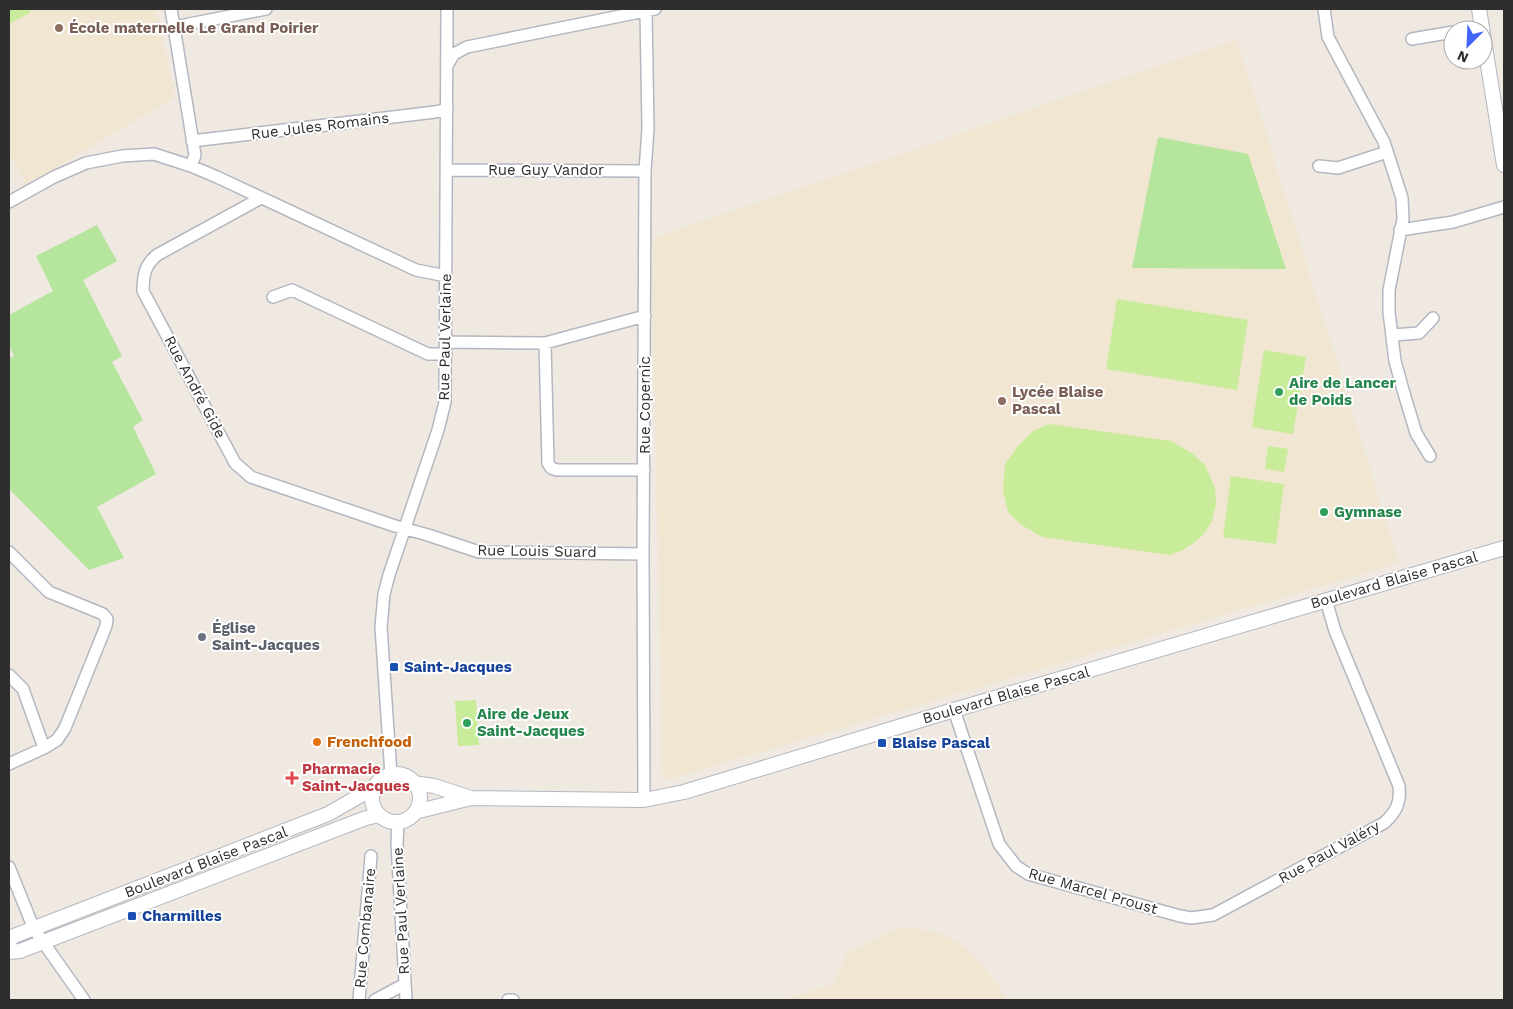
<svg xmlns="http://www.w3.org/2000/svg" width="1513" height="1009" viewBox="0 0 1513 1009" font-family="'Work Sans',sans-serif">
<style>
.education{fill:#f0e6d1}
.green{fill:#b6e59e}
.pitch{fill:#c9ec9a}
.lines{fill:none;stroke-linecap:round;stroke-linejoin:round}
.minor-casing{stroke:#b4b7c1;stroke-width:14}
.tertiary-casing{stroke:#b4b7c1;stroke-width:16}
.minor{stroke:#fff;stroke-width:11}
.tertiary{stroke:#fff;stroke-width:14}
.education-dot{fill:#8d6e63;stroke:#fff;stroke-width:2}
.leisure-dot{fill:#2e9e5b;stroke:#fff;stroke-width:2}
.worship-dot{fill:#6b7280;stroke:#fff;stroke-width:2}
.transit-dot{fill:#1a4fb4;stroke:#fff;stroke-width:2}
.food-dot{fill:#e8710a;stroke:#fff;stroke-width:2}
.health-dot{fill:#e0444e;stroke:#fff;stroke-width:2}
.labels{text-anchor:middle;stroke-width:4;stroke-linejoin:round;paint-order:stroke}
.education-label{font-size:15px;font-weight:bold;fill:#785e54;stroke:#fff;text-anchor:start}
.street-label{font-size:15px;fill:#2e2e2e;stroke:#fff}
.leisure-label{font-size:15px;font-weight:bold;fill:#27864d;stroke:#fff;text-anchor:start}
.worship-label{font-size:15px;font-weight:bold;fill:#5b616d;stroke:#fff;text-anchor:start}
.transit-label{font-size:15px;font-weight:bold;fill:#164399;stroke:#fff;text-anchor:start}
.food-label{font-size:15px;font-weight:bold;fill:#c56008;stroke:#fff;text-anchor:start}
.health-label{font-size:15px;font-weight:bold;fill:#be3a42;stroke:#fff;text-anchor:start}
</style>
<rect width="100%" height="100%" fill="#efe9e1"/>
<path class="education" d="M9,9H156L175,97L26,185L9,154Z
M1237,39L1399,563L663,781L651,239Z
M896,929H920L942,934L964,946L980,961L1008,1000H781L834,984L846,954Z"/>
<path class="green" d="M1158,137L1248,154L1286,269L1132,268Z
M97,225L117,261L83,280L122,356L112,362L143,420L133,427L156,474L97,507L124,558L89,570L9,489V358L14,356L9,345V315L53,291L36,256Z"/>
<path class="pitch" d="M9,9H29L31,12L9,24Z
M1117,299L1248,320L1237,390L1106,369Z
M1264,350L1306,357L1293,434L1252,427Z
M1049,424L1171,441L1193,454L1205,465L1215,488L1216,504L1212,521L1203,535L1195,542L1183,550L1170,555L1042,537L1020,524L1008,512L1003,490L1005,464L1018,446L1033,431Z
M1268,446L1288,449L1284,472L1265,469Z
M1231,476L1284,484L1276,544L1223,537Z
M476,700L479,745L458,746L455,701Z"/>
<g class="lines">
<defs>
<path id="minor" d="M171,9L195,155L191,166
M1324,9L1328,37L1384,142L1402,198L1403,219L1389,290V312L1395,361L1403,390L1416,433L1430,456
M174,27L266,9
M1465,30L1483,26
M1412,39L1453,32
M448,64L454,54L467,47L655,9
M192,141L435,112L447,109
M1319,166L1338,168L1387,152
M447,170L645,171
M261,198L157,255C145,265 143,275 143,291L235,463L251,477L395,526L428,535L479,552L643,554
M9,202L54,177L86,163L122,156L154,154L191,166L217,177L416,270L446,276
M1400,230L1453,222L1504,207
M273,297L292,290L428,354H446
M1393,335L1419,333L1433,318
M446,342L545,343L645,316
M545,343L548,463L551,468L557,470H644
M9,552L49,592L103,614L107,619L106,626L65,728L57,740L44,748L9,764
M9,675L23,689L44,748
M954,710L999,844L1016,866L1028,874L1180,916L1191,918L1213,915L1384,823C1396,812 1401,803 1399,786L1335,631L1326,600
M391,775L381,627L384,594L389,575L438,430L445,402L447,9
M644,800L643,554L645,171L648,129L646,11
M398,822L397,844L406,1000
M9,867L34,929L84,1000
M359,1000L371,856
M375,1000L405,984
M508,1000H513"/>
<path id="tertiary" d="M1479,9L1504,165
M372 798a24 24 0 1 1 48 0a24 24 0 1 1-48 0Z
M414,783L434,786L471,798
M415,812L471,798L644,800L684,792L954,710L1504,548
M9,940L14,936L328,814L375,787
M9,952L20,951L366,818L379,815"/>
</defs>
<use href="#minor" class="minor-casing"/>
<use href="#tertiary" class="tertiary-casing"/>
<use href="#minor" class="minor"/>
<use href="#tertiary" class="tertiary"/>
</g>
<g class="education-dot">
<circle cx="59" cy="28" r="5"/>
<circle cx="1002" cy="401" r="5"/>
</g>
<g class="leisure-dot">
<circle cx="1279" cy="392" r="5"/>
<circle cx="1324" cy="512" r="5"/>
<circle cx="467" cy="723" r="5"/>
</g>
<circle class="worship-dot" cx="202" cy="637" r="5"/>
<g class="transit-dot">
<rect x="389" y="662" width="10" height="10" rx="2.5"/>
<rect x="877" y="738" width="10" height="10" rx="2.5"/>
<rect x="127" y="911" width="10" height="10" rx="2.5"/>
</g>
<circle class="food-dot" cx="317" cy="742" r="5"/>
<path class="health-dot" d="M289.5 770.5h5v5h5v5h-5v5h-5v-5h-5v-5h5z"/>
<g class="labels">
<g class="education-label">
<text x="69" y="33">École maternelle Le Grand Poirier</text>
<text x="1012" y="397">Lycée Blaise<tspan x="1012" dy="17">Pascal</tspan></text>
</g>
<g class="street-label">
<text transform="translate(320 126) rotate(-7)" y="5">Rue Jules Romains</text>
<text x="546" y="175">Rue Guy Vandor</text>
<text transform="translate(445 337) rotate(-89)" y="5">Rue Paul Verlaine</text>
<text transform="translate(195 387) rotate(62)" y="5">Rue André Gide</text>
<text transform="translate(645 405) rotate(-90)" y="5">Rue Copernic</text>
<text transform="translate(537 551) rotate(1)" y="5">Rue Louis Suard</text>
<text transform="translate(1394 580) rotate(-16)" y="5">Boulevard Blaise Pascal</text>
<text transform="translate(1006 695) rotate(-16)" y="5">Boulevard Blaise Pascal</text>
<text transform="translate(1329 852) rotate(-29)" y="5">Rue Paul Valéry</text>
<text transform="translate(206 862) rotate(-21)" y="5">Boulevard Blaise Pascal</text>
<text transform="translate(1093 891) rotate(16)" y="5">Rue Marcel Proust</text>
<text transform="translate(401 911) rotate(-93)" y="5">Rue Paul Verlaine</text>
<text transform="translate(365 928) rotate(-85)" y="5">Rue Combanaire</text>
</g>
<g class="leisure-label">
<text x="1289" y="388">Aire de Lancer<tspan x="1289" dy="17">de Poids</tspan></text>
<text x="1334" y="517">Gymnase</text>
<text x="477" y="719">Aire de Jeux<tspan x="477" dy="17">Saint-Jacques</tspan></text>
</g>
<g class="worship-label">
<text x="212" y="633">Église<tspan x="212" dy="17">Saint-Jacques</tspan></text>
</g>
<g class="transit-label">
<text x="404" y="672">Saint-Jacques</text>
<text x="892" y="748">Blaise Pascal</text>
<text x="142" y="921">Charmilles</text>
</g>
<g class="food-label">
<text x="327" y="747">Frenchfood</text>
</g>
<g class="health-label">
<text x="302" y="774">Pharmacie<tspan x="302" dy="17">Saint-Jacques</tspan></text>
</g>
</g>
<rect width="1513" height="1009" fill="none" stroke="#2e2e2e" stroke-width="20"/>
<g transform="translate(1468 45) rotate(204)"><circle r="24" fill="#ffffff" stroke="#ababab"/>
<path d="M0-4L9 19L0 12L-9 19Z" fill="#4264fb"/>
<text y="-8" font-size="14" font-weight="bold" text-anchor="middle" fill="#2e2e2e">N</text>
</g>
</svg>
